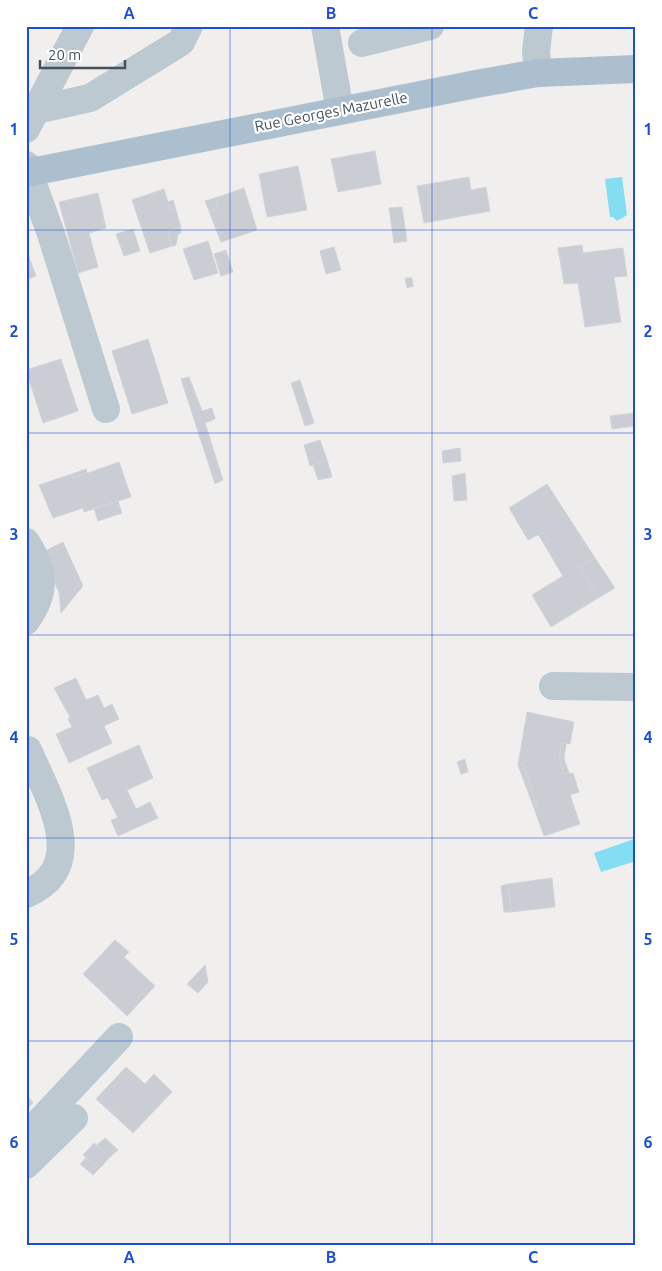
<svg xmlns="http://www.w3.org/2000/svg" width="662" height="1271" viewBox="0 0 662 1271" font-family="Ubuntu,sans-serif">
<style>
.water{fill:#83def2}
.building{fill:#cacdd3;stroke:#d2d4da}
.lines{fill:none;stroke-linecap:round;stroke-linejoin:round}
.minor{stroke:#bdc9d1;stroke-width:28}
.major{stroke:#acbfcf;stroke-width:28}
.grid{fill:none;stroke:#1d4ed8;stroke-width:1;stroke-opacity:0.55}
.labels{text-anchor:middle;stroke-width:4.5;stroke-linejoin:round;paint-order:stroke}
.street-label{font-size:15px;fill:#45525d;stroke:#fff}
.neatline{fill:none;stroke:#1d4ed8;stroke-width:2}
.grid-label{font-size:16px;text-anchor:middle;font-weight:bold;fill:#1d4ed8}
</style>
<rect width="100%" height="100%" fill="#f1eeee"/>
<path class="water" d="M622,177L627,215L617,221L613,217H610L605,179Z
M634,839L636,861L601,872L594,853Z"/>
<path class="building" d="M375,151L381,184L338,192L331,159Z
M298,166L307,210L267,217L259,174Z
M469,177L471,190L486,187L490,211L424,223L417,186Z
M244,188L257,230L221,242L209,211L218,209L215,198Z
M164,189L171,212L176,210L181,227L167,231L172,246L150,253L132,200Z
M98,193L106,228L89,233L98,267L78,273L59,202Z
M215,198L218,209L209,211L205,201Z
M173,200L176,210L171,212L168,202Z
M402,207L407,241L394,243L389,208Z
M180,228L181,233L178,234L176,245L172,246L167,231Z
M133,229L140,251L124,256L116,234Z
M208,241L218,273L194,280L183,249Z
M582,245L583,253L623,248L627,276L614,277L621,322L585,327L578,283L564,284L558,248Z
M334,247L341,270L326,274L320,251Z
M26,249L36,276L26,280Z
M226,250L233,272L221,276L214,254Z
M405,278H412L413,286L407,288Z
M148,339L168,403L132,414L112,351Z
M61,359L78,411L43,423L26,370Z
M189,377L202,411L212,408L215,419L205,423L223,480L215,484L181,379Z
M300,380L314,423L305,426L291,383Z
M634,413L635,426L612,429L610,416Z
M320,440L327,460L310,466L304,445Z
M460,448L461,461L443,463L442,451Z
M327,460L332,477L318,480L313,465Z
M119,462L131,497L84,512L83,508L53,518L39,485L72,474L74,478Z
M86,469L87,473L74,478L72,474Z
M465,473L467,500L454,501L452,476Z
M547,484L595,558L580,567L598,598L551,627L532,595L563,576L544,544L549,541L543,532L528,540L509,508Z
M118,501L122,513L98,521L94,508Z
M543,532L549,541L544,544L538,534Z
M63,542L83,586L61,613L59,592L41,553Z
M595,558L615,588L598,598L580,567Z
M76,678L86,700L98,695L104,708L112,704L119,719L104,726L112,743L69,763L56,734L72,727L68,719L70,717L54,688Z
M527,712L574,722L570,744L561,743L559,759L564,774L573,773L579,792L570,795L580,824L544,836L534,808L537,806L523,764L518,765Z
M561,743L566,744L564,758L569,773L564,774L559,759Z
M139,745L153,778L127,790L136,809L150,802L158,818L118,836L111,820L118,818L108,798L102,800L87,768Z
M465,759L468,772L461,774L457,762Z
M523,764L537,806L534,808L518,765Z
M552,878L555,907L511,912L508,884Z
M508,884L511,912H504L501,886Z
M115,940L129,952L124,957L155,986L127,1016L83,974Z
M205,965L208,982L198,993L187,984Z
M126,1067L145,1084L154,1074L172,1092L133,1133L116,1117L118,1114L109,1106L107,1109L96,1099Z
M26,1094L33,1103L26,1109Z
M109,1106L118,1114L116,1117L107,1109Z
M105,1138L118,1150L110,1157L97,1145Z
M94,1143L110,1157L99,1169L83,1155Z
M86,1158L99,1169L93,1175L80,1164Z"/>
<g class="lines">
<path class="minor" d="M325,26L340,111
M362,43L430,26
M538,73L536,51L539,26
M36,110L90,98L181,42L189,26
M26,129L80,26
M26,165L51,234L106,409
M26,542C45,572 47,591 26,621
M553,686L636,687
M26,894C92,866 47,795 28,750
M26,1136L119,1037
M26,1165L74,1118"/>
<path class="major" d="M26,173L476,84L538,73L636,69"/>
</g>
<path class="grid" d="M230,26V1245M432,26V1245M26,230H636M26,433H636M26,635H636M26,838H636M26,1041H636"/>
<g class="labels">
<g class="street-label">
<text transform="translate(331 112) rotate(-11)" y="5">Rue Georges Mazurelle</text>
</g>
</g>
<rect width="662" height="1271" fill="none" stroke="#ffffff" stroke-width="55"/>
<path d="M40 60v8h85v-8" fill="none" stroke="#45525d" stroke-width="2.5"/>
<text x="48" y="60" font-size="15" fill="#45525d" stroke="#ffffff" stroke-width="4" paint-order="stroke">20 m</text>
<rect x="28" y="28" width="606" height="1216" class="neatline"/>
<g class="grid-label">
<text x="129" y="19">A</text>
<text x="331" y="19">B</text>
<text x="533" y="19">C</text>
<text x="14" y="135">1</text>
<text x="648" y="135">1</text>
<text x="14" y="337">2</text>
<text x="648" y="337">2</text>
<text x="14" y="540">3</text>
<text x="648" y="540">3</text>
<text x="14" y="743">4</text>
<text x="648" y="743">4</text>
<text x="14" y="945">5</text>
<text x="648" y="945">5</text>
<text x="14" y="1148">6</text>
<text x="648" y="1148">6</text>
<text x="129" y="1263">A</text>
<text x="331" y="1263">B</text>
<text x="533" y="1263">C</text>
</g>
</svg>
